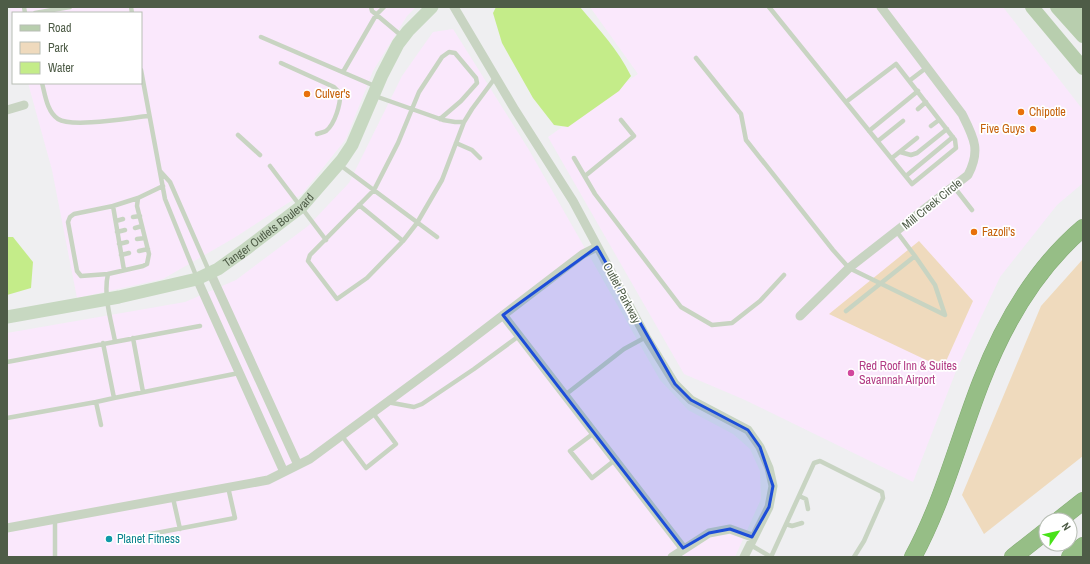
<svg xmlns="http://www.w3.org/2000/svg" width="1090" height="564" viewBox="0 0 1090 564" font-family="'Archivo Narrow',sans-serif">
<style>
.commercial{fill:#fae8fc}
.green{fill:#efdabd}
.water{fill:#c4ec89}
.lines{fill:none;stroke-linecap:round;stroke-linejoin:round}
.highway-casing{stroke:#81aa71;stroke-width:18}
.lane{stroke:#c8d4c2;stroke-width:4.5}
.street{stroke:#c8d4c2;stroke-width:9}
.secondary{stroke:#c7d8c1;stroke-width:13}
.primary{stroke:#b8ceae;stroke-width:14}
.highway{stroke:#96be86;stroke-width:17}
.marked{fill:#1d4ed8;fill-opacity:0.2;stroke:#1d4ed8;stroke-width:3;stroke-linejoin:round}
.food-dot{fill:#e8710a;stroke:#fff;stroke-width:1.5}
.hotel-dot{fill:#d1479c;stroke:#fff;stroke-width:1.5}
.culture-dot{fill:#0f9aa8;stroke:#fff;stroke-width:1.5}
.labels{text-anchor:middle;stroke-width:3.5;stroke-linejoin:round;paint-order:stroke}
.food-label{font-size:12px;fill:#c56008;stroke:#fff;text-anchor:start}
.street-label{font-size:12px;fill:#4e5c47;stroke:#fff}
.hotel-label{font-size:12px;fill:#b23c85;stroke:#fff;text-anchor:start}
.culture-label{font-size:12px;fill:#0d838f;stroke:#fff;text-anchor:start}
</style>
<rect width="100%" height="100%" fill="#efeff1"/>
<path class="commercial" d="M10,7H416L407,16L373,71L346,139L302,194L234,238L163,279L77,298L52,170L28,83H141V13H13V25Z
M590,7H1003L1083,110V183L1057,205L1000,277L956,371L913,482L745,400L684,374L548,137L638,74Z
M453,29L529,150L660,380L688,410L733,434L750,449L760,471L761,499L735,557H7V333L185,302L236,280L308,226L349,183L402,76L433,32Z"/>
<path class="green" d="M919,241L973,301L943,368L829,314Z
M1083,259V456L984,534L962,495L1041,306Z"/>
<path class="water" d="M496,7H580C600,31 617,48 631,76L619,91L568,127L554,125L533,98L502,43L493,13Z
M7,237H13L33,262L31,288L7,295Z"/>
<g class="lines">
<defs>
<path id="highway" d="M1059,520L1083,501
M913,557C943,502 958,441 981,382C1003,325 1036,268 1083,228
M1013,557L1046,531
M1070,557L1083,546"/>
</defs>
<use href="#highway" class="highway-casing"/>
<path class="lane" d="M24,7L25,13
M131,7L132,13
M371,7L372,11L403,37
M769,7L912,184L956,148L955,140L896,64L846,102
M35,13L70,7
M261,37L377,87
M696,58L741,114L746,140L833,250L849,268L945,315L935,285L915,256L846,311
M281,63L334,87L340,93C341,103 335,124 326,131C324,132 320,133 317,134
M141,70L165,199L197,278
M343,72L376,15L384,7
M909,81L926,68
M42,83C45,94 47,112 58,119C72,128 129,118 148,116
M375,96L443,120L455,122H464L472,109L495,78
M918,109L926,102
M931,126L939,120
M869,131L918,91
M238,135L260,155
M878,141L903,121
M456,143L472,150L480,158
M900,152L911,155L917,153L947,129
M574,158L595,194L681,307L712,325L732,323L760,301L784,275
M892,158L917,138
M340,165L437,237
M270,166L326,240
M160,171L170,182L209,271
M585,176L634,136L621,120
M906,176L953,137
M954,187L972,210
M359,205L403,241L417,223L442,180L464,122
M133,217L140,216
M116,221L123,219
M135,228L142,226
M117,232L125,230
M897,232L915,256
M137,239L145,238
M403,241L367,278L337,299L308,261L310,255L374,190L398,143L419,92L442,57L449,52L455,53L476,78L477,83L461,101L440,119
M119,244L127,242
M139,251L148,249
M121,255L129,253
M124,270L113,206L138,198
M108,274L81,276L77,271L68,222L70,217L74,214L113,206
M133,338L143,392
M115,341C111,320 103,295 108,274L143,266L147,264L149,254L137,206L138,198L163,186
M7,362L200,326
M565,395L624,349L646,337
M114,398L239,373
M96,402L114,398L103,343
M387,402L414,407L422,404L474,369L519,336
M7,418L96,402L101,425
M594,433L570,451L592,478L615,460
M342,436L366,468L396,444L373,413
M799,496L806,499L808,509
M173,498L180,529
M786,524L792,526L802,523
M151,534L235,518L228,487
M749,544L771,557
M55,557V519
M771,557L814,463L820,461L882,492L883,498L864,541L854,557"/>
<path class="street" d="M454,7L515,110L573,201L646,337L675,384L691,400L748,430L760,447L769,468L773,486L769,507L744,557
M7,110L24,105
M210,272L298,465
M197,279L284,472
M503,315L683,548
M800,316L849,268L968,175C981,150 974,138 962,114L881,7
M7,528L268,480L310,459L451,355L583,254L597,247
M672,557L709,533L730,529L752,537"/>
<path class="secondary" id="s1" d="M7,317L119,297L197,279L218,269L246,249L302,206L342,160L352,145L382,75L398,44L408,31L432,7"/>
<path class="primary" d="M1032,7L1083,68
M1057,7L1083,36
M1072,7L1083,21"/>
<use href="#highway" class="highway"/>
</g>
<path class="marked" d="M597,247L675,384L691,400L748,430L760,447L773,486L769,507L752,537L730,529L709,533L683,548L503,315Z"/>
<g class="food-dot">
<circle cx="307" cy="94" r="4"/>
<circle cx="1021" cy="112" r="4"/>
<circle cx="1033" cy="129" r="4"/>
<circle cx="974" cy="232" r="4"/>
</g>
<circle class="hotel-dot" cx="851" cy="373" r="4"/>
<circle class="culture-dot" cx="109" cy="539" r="4"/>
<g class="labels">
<g class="food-label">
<text x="315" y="98">Culver's</text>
<text x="1029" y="116">Chipotle</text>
<text x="1025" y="133" text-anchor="end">Five Guys</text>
<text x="982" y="236">Fazoli's</text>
</g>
<g class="street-label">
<text transform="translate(932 204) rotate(-39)" y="4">Mill Creek Circle</text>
<text dy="4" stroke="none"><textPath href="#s1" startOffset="281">Tanger Outlets Boulevard</textPath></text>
<text transform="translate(622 293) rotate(62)" y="4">Outlet Parkway</text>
</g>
<g class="hotel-label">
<text x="859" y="370">Red Roof Inn &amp; Suites<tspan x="859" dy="14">Savannah Airport</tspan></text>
</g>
<g class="culture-label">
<text x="117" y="543">Planet Fitness</text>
</g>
</g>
<rect width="1090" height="564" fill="none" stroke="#4e5c47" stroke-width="16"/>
<rect x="12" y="12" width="130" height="72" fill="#ffffff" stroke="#b8beb5"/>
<rect x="20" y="25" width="20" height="6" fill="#b8ceae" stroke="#b8beb5"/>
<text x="48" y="32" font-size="12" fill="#4e5c47">Road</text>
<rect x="20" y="42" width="20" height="12" fill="#efdabd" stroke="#b8beb5"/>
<text x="48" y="52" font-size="12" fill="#4e5c47">Park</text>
<rect x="20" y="62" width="20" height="12" fill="#c4ec89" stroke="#b8beb5"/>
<text x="48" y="72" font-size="12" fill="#4e5c47">Water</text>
<g transform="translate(1058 532) rotate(56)"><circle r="19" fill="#ffffff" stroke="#b8beb5"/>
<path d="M0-3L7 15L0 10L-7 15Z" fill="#48e218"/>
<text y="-6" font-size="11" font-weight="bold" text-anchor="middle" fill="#4e5c47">N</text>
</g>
</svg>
